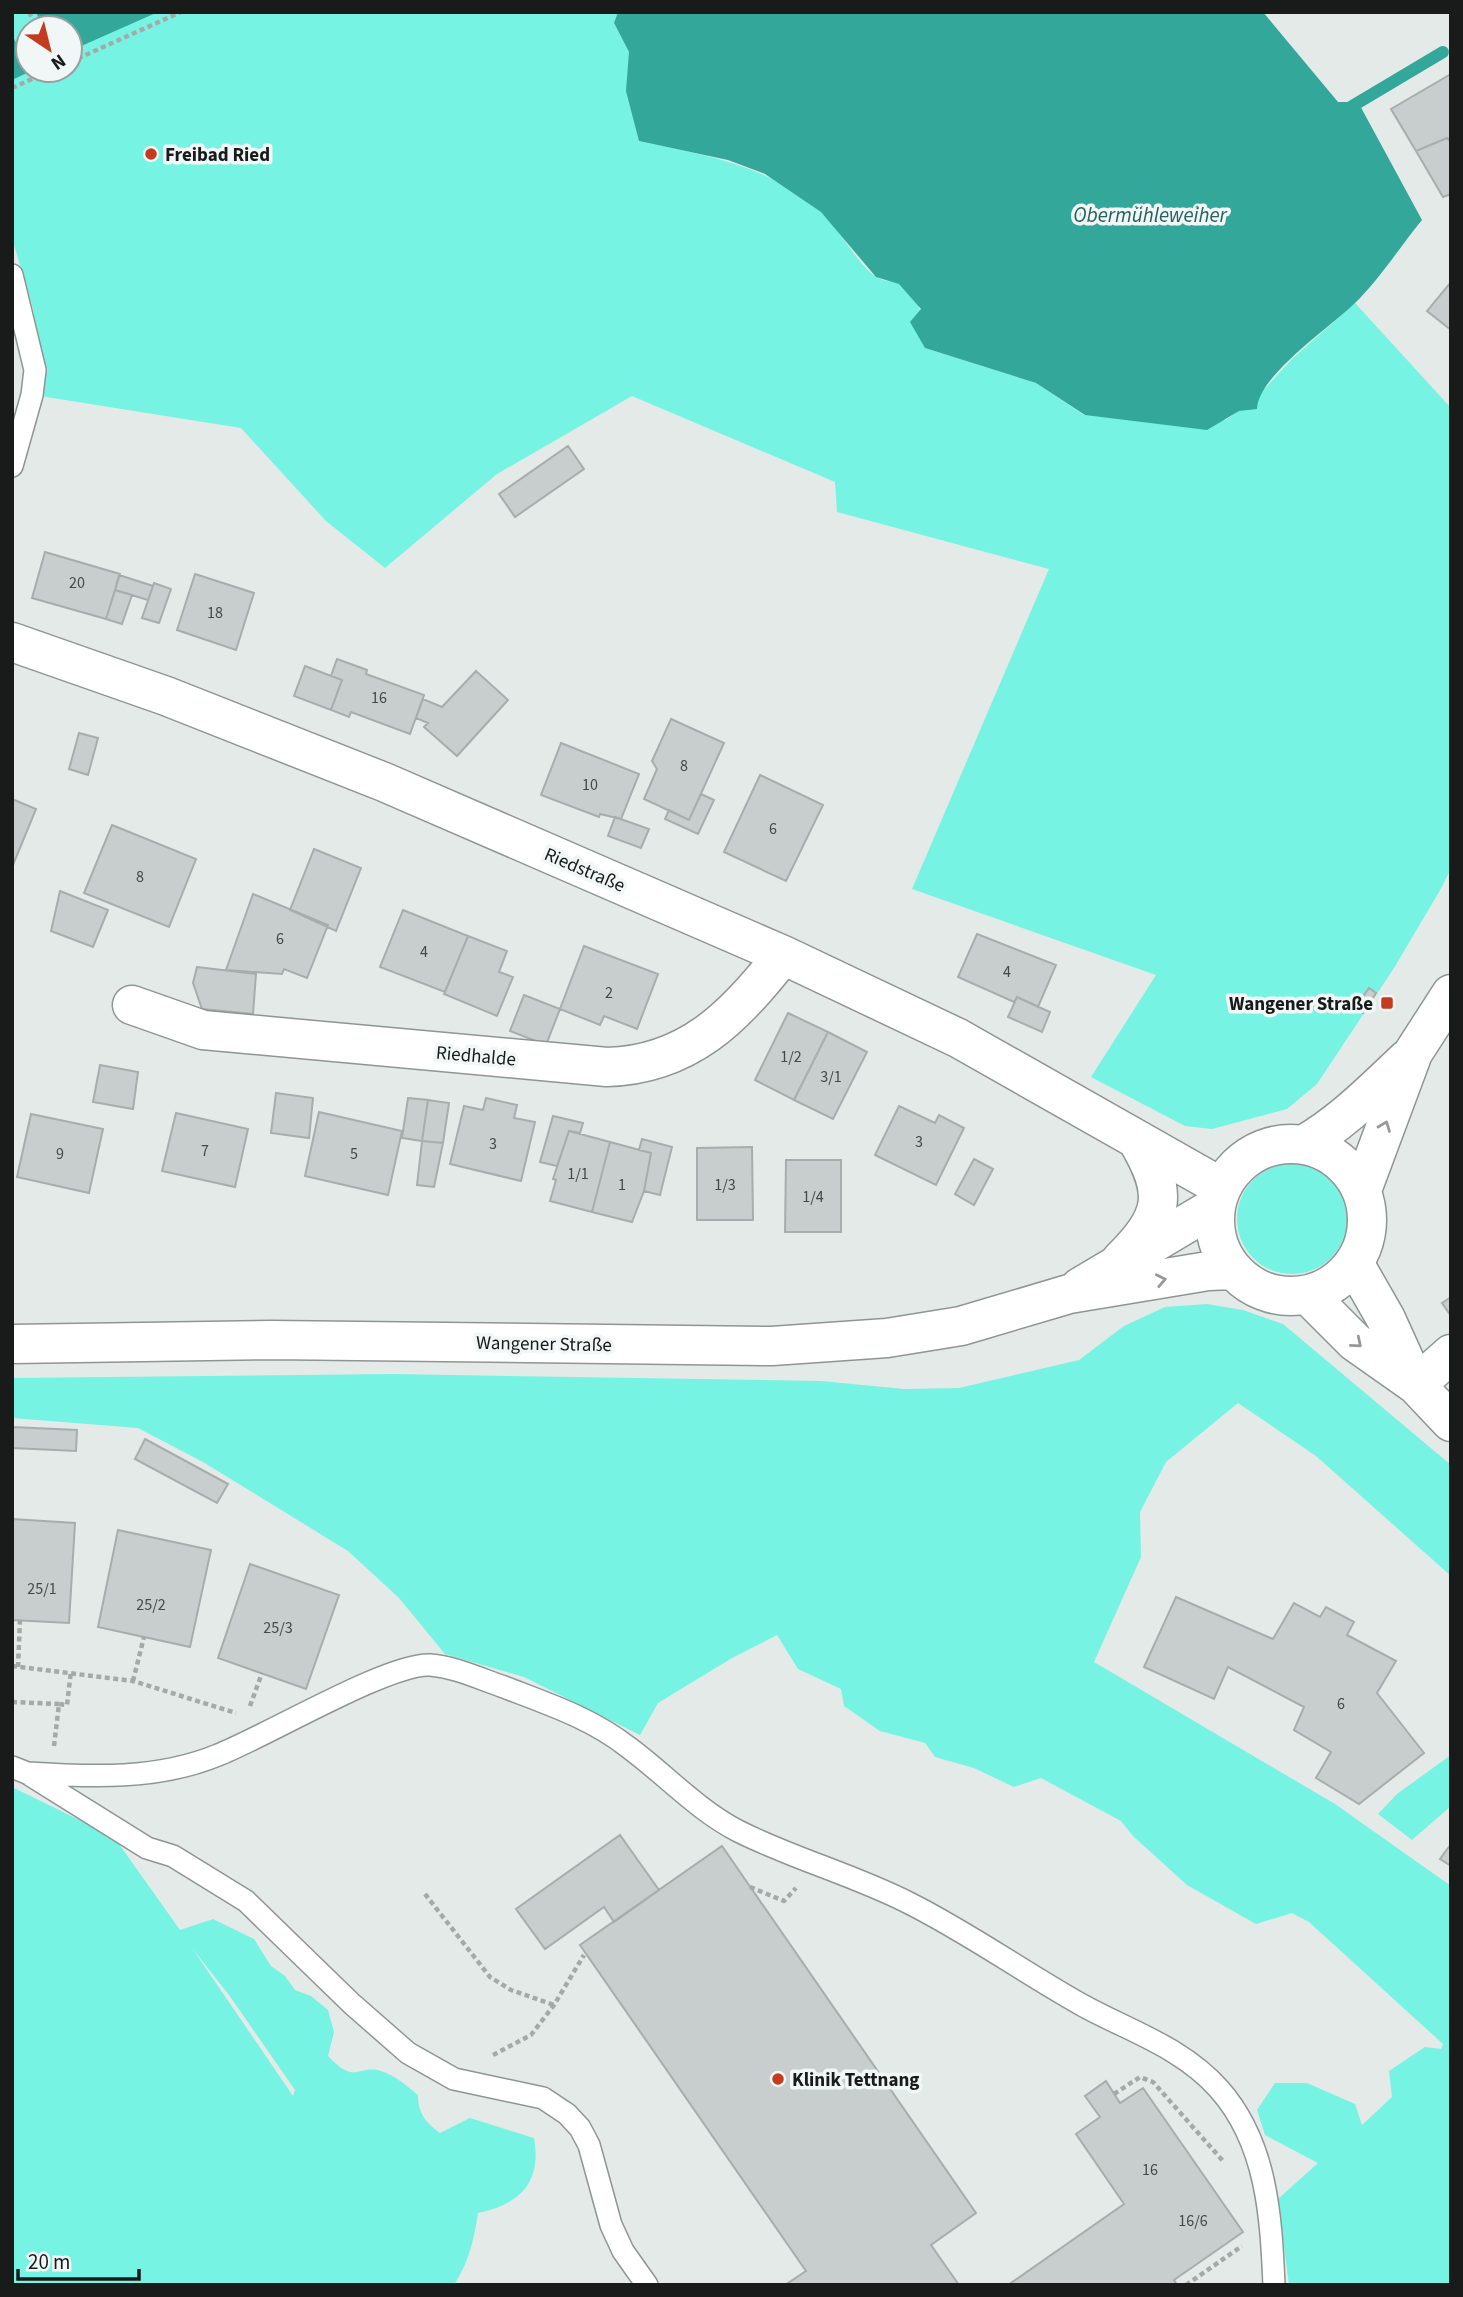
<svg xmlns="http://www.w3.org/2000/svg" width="1463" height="2297" viewBox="0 0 1463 2297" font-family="'Source Sans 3',sans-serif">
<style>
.green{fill:#76f3e2;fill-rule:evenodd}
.water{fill:#33a799}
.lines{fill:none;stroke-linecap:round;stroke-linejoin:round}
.stream{stroke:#33a799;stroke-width:12}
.building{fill:#c8cecd;stroke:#a7adac;stroke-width:2}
.lane-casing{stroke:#8f9594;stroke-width:24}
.street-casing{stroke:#8f9594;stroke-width:41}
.secondary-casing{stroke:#8f9594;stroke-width:41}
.path{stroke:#a5aaa9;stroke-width:4.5;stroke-dasharray:5 3.5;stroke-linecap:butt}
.lane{stroke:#fff;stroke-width:21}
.street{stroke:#fff;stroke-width:38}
.secondary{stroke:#fff;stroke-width:38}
.oneway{stroke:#989898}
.poi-dot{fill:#c53b1d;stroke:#f0f7f6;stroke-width:2.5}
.labels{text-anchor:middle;stroke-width:7;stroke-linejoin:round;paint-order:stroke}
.number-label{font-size:16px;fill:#454848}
.poi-label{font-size:19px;font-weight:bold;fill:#191b1b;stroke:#f0f7f6;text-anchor:start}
.street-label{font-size:19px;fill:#191b1b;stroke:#f0f7f6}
.water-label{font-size:21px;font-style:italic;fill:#27635c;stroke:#f0f7f6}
</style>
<rect width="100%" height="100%" fill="#e3eae8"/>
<path class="green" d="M12,12H618L614,23L629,52L639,141C704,155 770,165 821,212C839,228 858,265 876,277C882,281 891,281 897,283C923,294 923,324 925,348L1036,383L1084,415L1226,420L1257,397L1292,359L1355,303L1451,408V869L1439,892L1394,968L1317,1084L1287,1109L1212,1129L1185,1126L1091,1077L1156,975L912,889L1049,569L837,512L835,482L632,396L497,474L385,568L326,521L241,428L40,396L42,368L33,309L12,238ZM28,28H70V70H28Z
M1237 1219a55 55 0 1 1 110 0a55 55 0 1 1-110 0Z
M1207,1304L1243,1310L1283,1324L1451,1465V1576L1316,1456L1238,1403L1166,1462L1140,1512L1141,1557L1094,1662L1335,1804L1451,1886V2285H1289L1278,2199L1318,2163L1265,2135L1257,2110L1275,2083H1307L1355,2104L1362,2125L1392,2097L1389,2071L1425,2047L1441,2049L1443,2044L1309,1922L1292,1913L1256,1924L1187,1885L1133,1836L1121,1821L1041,1778L1014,1787L974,1768L935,1757L925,1743L880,1731L844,1706L841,1689L798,1669L777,1635L732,1658L658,1703L640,1735L524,1677L445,1654L399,1598L348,1551L203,1462L138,1428L12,1418V1378L393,1374L821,1381L904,1389L959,1388L1079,1360L1124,1326L1165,1307Z
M1451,1755V1806L1412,1840L1378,1814L1397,1794Z
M12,1787L114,1837L180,1930L213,1919L254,1939L271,1966L285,1976L295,1990L311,1996L328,2010L334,2032L328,2056C356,2086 357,2064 381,2071C396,2076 407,2086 418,2095C418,2113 425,2122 440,2133L470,2118L534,2138C542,2183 520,2204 478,2213C474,2239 469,2262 454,2285H12ZM192,1948L229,1995L295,2090L293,2096Z"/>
<path class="water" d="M36,12H158L70,51V28H43Z
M618,12H1263L1338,102H1358L1422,220C1399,248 1379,280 1354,304C1329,328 1258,376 1257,409L1239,411L1207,430L1085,415L1036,383L925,348L910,322L921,309L899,284L876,277L821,212L765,174L728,160L639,141L626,91L629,52L614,23Z
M12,34L29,72L12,80Z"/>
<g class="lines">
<path class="stream" d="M1344,111L1443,52"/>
</g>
<path class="building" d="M1451,74V140L1447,138L1416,151L1391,109Z
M1447,138L1451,142V194L1443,197L1416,151Z
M1451,282V330L1427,311Z
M568,446L584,469L515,517L499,494Z
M45,552L120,574L106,619L32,598Z
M195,574L254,593L236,650L177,630Z
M119,575L153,586L148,600L115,590Z
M154,583L171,589L159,623L142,618Z
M115,590L132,595L122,624L106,619Z
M337,659L367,670L366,674L424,695L410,734L351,712L349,717L331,710L342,680L331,676Z
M305,666L342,680L331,710L294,696Z
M476,671L508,700L457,756L424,727L428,723L416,718L423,699L442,707Z
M671,719L724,743L689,820L644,799L657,769L652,761Z
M79,733L98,738L88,775L69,769Z
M561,743L639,774L621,819L600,814L599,817L541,795Z
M760,775L823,805L786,881L724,852Z
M701,794L714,800L698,834L665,819L669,810L689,820Z
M12,799L36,809L13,865H12Z
M615,817L649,829L641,848L608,836Z
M112,825L196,859L169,927L84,893Z
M314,849L361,868L336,931L290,910Z
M60,891L108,910L93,947L51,931Z
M253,894L328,925L307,978L284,969L282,974L226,970Z
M403,910L468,936L445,992L380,967Z
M977,934L1056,965L1038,1007L1017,997L1014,1002L958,977Z
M468,936L507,951L499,972L513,977L497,1016L444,994Z
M584,946L658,974L637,1029L604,1016L600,1025L560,1009Z
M197,967L256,974L253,1014L202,1009L193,983Z
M1369,988L1376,993L1363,1013L1355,1008Z
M524,995L560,1009L546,1045L510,1031Z
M1017,997L1050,1012L1042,1032L1008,1017Z
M788,1013L828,1032L794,1100L755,1080Z
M828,1032L867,1052L833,1119L794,1100Z
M100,1065L138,1072L133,1109L93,1102Z
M276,1093L313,1098L309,1138L271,1133Z
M408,1098L428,1100L422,1141L402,1138Z
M486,1098L517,1105L514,1118L535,1122L521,1181L450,1164L464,1106L483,1110Z
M428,1100L449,1103L443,1143L422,1141Z
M899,1106L935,1123L939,1115L964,1128L936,1185L875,1155Z
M319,1112L402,1131L388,1195L305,1176Z
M176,1113L248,1129L235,1187L162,1171Z
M31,1114L103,1129L89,1193L17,1177Z
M553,1116L583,1123L580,1133L569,1131L557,1166L540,1162Z
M569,1131L610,1142L592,1212L550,1201L556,1180L553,1179Z
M642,1139L672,1147L660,1195L644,1191L651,1153L639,1150Z
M422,1141L443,1143L434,1187L417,1185Z
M610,1142L651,1153L644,1191L632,1222L592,1212Z
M752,1147L753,1220H697V1148Z
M974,1159L993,1169L974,1205L955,1194Z
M786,1160H841V1232H785Z
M1451,1297V1316L1442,1303Z
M12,1427L77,1430L76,1451L12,1448Z
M145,1439L228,1484L217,1503L135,1459Z
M12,1519L75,1523L69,1623L12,1620Z
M118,1530L211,1550L190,1647L98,1627Z
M250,1564L339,1595L306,1689L218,1658Z
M1176,1597L1273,1639L1294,1603L1320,1617L1326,1607L1354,1622L1347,1635L1396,1661L1377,1693L1424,1753L1359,1804L1316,1778L1331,1752L1294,1730L1304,1707L1228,1667L1214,1699L1144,1667Z
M620,1835L659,1890L614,1922L604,1907L545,1949L516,1909Z
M1451,1844V1866L1440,1859Z
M722,1846L976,2213L931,2245L959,2285H785L806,2271L580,1945Z
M1106,2081L1120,2103L1143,2088L1243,2232L1174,2280L1177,2285H1008L1124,2204L1076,2134L1100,2117L1085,2096Z"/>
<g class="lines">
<defs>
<path id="lane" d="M12,275L35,370L32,395L12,466
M12,1767L27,1773L147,1848L173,1856L246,1901L352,2004L408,2053L454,2079L543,2098L567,2114L580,2128L589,2145L611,2225L623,2251L647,2285
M27,1773C91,1777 158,1780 218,1755C265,1737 388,1663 430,1665C456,1667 480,1679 504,1687C548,1704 591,1718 628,1747C666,1775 696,1809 738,1831C794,1859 854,1875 909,1903C969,1933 1023,1972 1082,2005C1129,2031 1182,2047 1219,2089C1267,2143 1271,2216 1274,2285"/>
<path id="street" d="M12,642L166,696L384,782L783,955L958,1038L1221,1187
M132,1005L203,1030L607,1067C688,1065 736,1016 783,955
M1121,1260C1165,1216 1169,1194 1137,1140
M1354,1263L1386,1319L1416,1385
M1308,1295L1355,1342L1416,1385L1451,1422
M1416,1385L1451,1354"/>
<path id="secondary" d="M1215 1220a76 76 0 1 1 152 0a76 76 0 1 1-152 0Z
M1303,1145C1342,1123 1374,1090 1407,1059
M1362,1190L1413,1053L1451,994
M1080,1287L1216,1206
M12,1344L271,1340L772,1346L887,1338L961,1326L1069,1294L1208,1271L1233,1270"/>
</defs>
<use href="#lane" class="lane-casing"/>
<use href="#street" class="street-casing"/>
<use href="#secondary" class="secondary-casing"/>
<path class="path" d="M29,12L37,28
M70,62L181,12
M12,88L52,70
M12,1666L133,1681L236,1713
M18,1667L20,1620
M133,1681L144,1637
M12,1702L59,1704
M250,1706L262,1673
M54,1746L59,1704L67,1705L71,1671
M750,1887L784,1901L796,1888
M425,1894L490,1977L511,1990L554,2005
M493,2055L531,2035L554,2005L584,1955
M1114,2094L1140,2077L1153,2082L1223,2161
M1186,2285L1242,2246"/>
<use href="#lane" class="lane"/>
<use href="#street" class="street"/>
<use href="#secondary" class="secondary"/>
</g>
<defs><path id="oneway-chevron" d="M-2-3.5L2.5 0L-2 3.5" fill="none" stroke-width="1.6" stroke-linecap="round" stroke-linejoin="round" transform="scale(1.75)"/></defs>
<g class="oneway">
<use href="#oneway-chevron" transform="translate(1385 1126) rotate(-69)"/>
<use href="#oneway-chevron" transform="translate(1161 1280) rotate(-11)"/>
<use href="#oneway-chevron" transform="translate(1357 1343) rotate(40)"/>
</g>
<g class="poi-dot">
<circle cx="151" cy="154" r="7"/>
<rect x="1380" y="996" width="14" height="14" rx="3.5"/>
<circle cx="778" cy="2079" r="7"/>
</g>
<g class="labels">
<g class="number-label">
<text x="77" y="588">20</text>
<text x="215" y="618">18</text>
<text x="379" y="703">16</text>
<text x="684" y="771">8</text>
<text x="590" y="790">10</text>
<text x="773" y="834">6</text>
<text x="140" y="882">8</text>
<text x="280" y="944">6</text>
<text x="424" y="957">4</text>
<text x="1007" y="977">4</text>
<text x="609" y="998">2</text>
<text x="791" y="1062">1/2</text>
<text x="831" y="1082">3/1</text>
<text x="919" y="1147">3</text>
<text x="493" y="1149">3</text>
<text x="205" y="1156">7</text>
<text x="60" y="1159">9</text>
<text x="354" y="1159">5</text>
<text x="578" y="1179">1/1</text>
<text x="622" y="1190">1</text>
<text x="725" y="1190">1/3</text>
<text x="813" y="1202">1/4</text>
<text x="42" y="1594">25/1</text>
<text x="151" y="1610">25/2</text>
<text x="278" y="1633">25/3</text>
<text x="1341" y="1709">6</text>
<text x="1150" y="2175">16</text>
<text x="1193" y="2226">16/6</text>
</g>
<g class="poi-label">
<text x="165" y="161">Freibad Ried</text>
<text x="1373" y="1010" text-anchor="end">Wangener Straße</text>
<text x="792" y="2086">Klinik Tettnang</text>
</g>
<g class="street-label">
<text transform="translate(585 869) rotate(23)" y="7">Riedstraße</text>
<text transform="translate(476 1055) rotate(5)" y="7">Riedhalde</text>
<text transform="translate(544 1343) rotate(1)" y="7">Wangener Straße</text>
</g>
<g class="water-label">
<text x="1150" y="222">Obermühleweiher</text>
</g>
</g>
<rect width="1463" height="2297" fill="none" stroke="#191b1b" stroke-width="28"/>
<g transform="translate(49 49) rotate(145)"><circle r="33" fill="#f0f7f6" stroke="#9a9f9e" stroke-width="2"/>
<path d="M0-5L12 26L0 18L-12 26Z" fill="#c53b1d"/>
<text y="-10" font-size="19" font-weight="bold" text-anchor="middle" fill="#191b1b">N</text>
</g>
<path d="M18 2269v10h121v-10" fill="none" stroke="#191b1b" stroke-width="3.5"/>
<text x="28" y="2269" font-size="21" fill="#191b1b" stroke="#f0f7f6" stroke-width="5" paint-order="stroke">20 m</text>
</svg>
